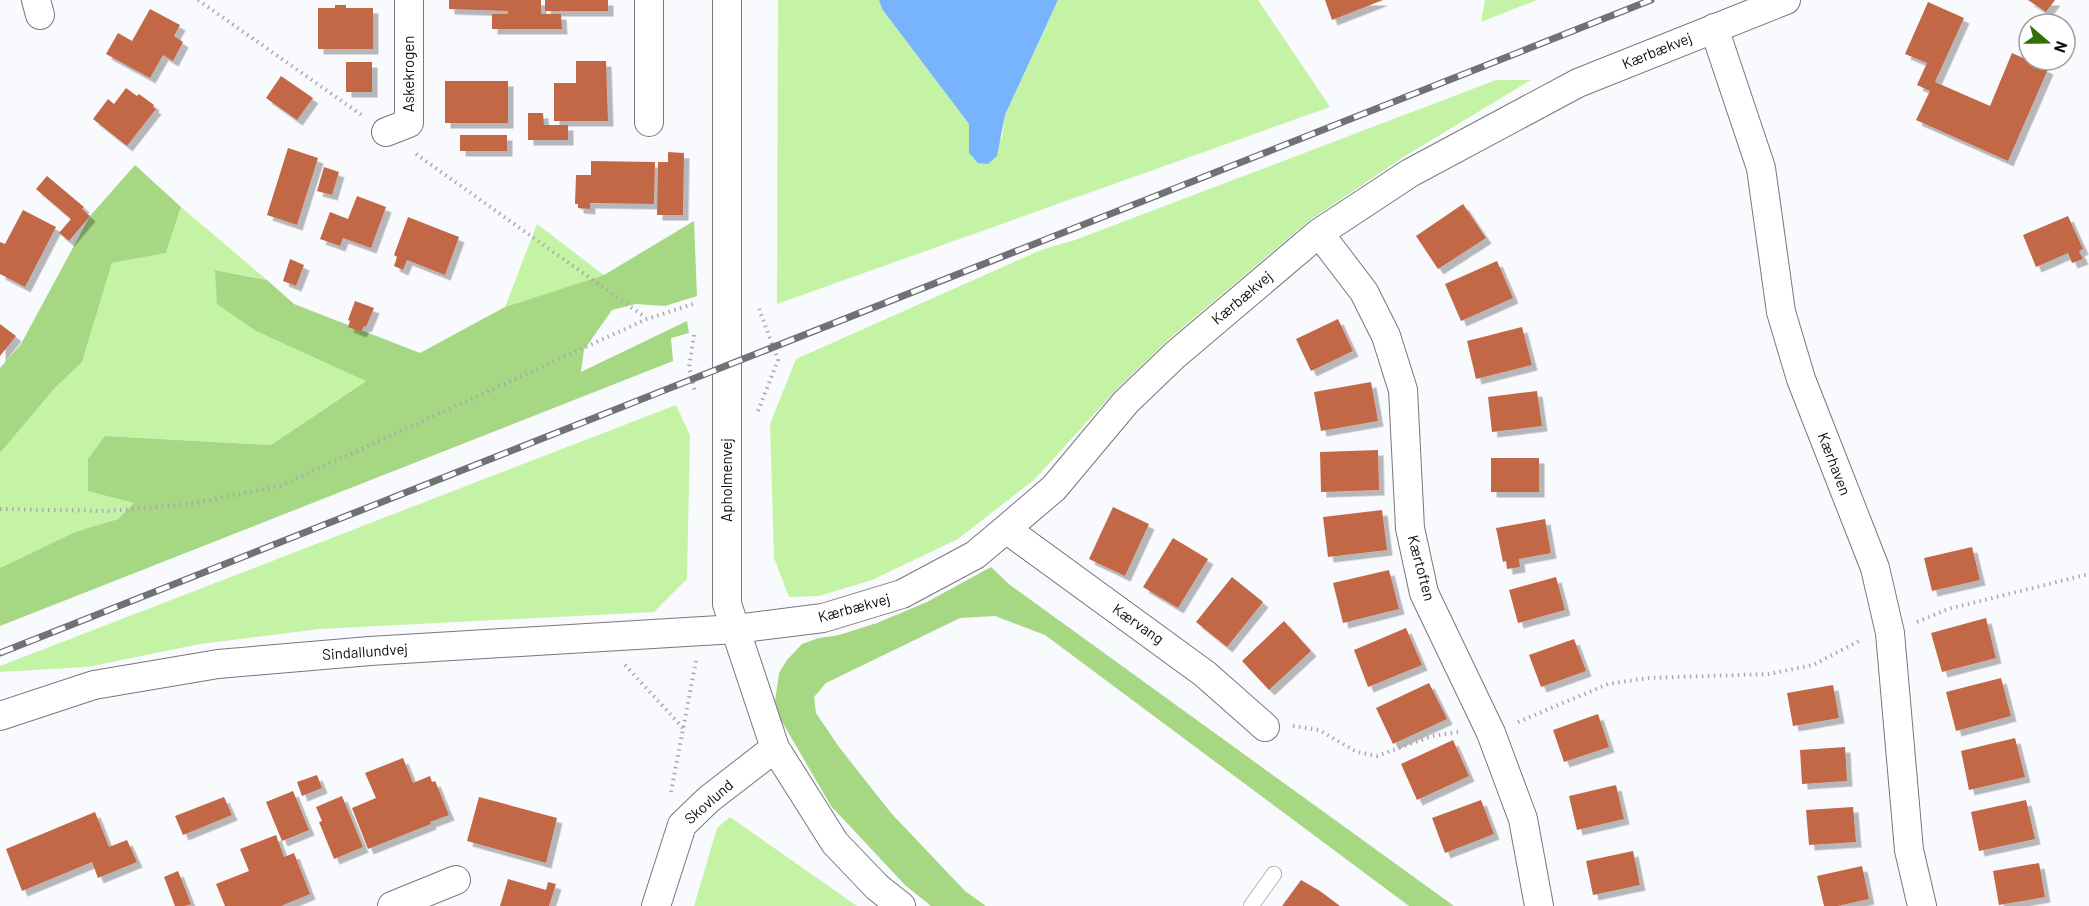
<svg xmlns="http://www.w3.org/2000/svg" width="2089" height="906" viewBox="0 0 2089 906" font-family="Barlow,sans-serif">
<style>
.green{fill:#c5f3a5}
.forest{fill:#a6d782}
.water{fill:#77b4fd}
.building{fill:#c26846;filter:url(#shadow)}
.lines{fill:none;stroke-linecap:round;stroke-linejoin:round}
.service-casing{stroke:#77777c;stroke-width:16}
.minor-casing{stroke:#77777c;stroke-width:30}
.path{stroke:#a9aaad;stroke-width:4;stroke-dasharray:1.5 4.5;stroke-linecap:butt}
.service{stroke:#fff;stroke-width:15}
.minor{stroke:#fff;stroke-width:28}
.rail-casing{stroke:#707174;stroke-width:7}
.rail{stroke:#fff;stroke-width:4.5;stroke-dasharray:14;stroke-linecap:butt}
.labels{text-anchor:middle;stroke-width:4.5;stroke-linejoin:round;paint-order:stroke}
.street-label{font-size:15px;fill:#0c0c0e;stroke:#fff}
</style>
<defs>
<filter id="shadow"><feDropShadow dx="5.5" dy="5.5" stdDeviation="0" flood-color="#0004"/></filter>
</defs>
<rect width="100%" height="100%" fill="#f9fafe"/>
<path class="green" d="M778,0H879L882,9L969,124V153L1002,139L1005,115L1058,0H1258L1330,107L777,304Z
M1485,0H1537L1481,22Z
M1496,80H1531L1405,156L1310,220L1169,339L1115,391L1035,479L958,539L872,580L819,596L789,597L774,558L770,424L796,359L1041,250L1075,240Z
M181,207L267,280L216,270L256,331L367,380L271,445L105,436L134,503L118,519L75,532L0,568V453L54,389L82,362L112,263L166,253Z
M537,224L604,275L505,307Z
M676,405L690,435L687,579L654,612L320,629L200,644L87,667L0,672V666Z
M730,817L857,906H694L717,828Z"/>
<path class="forest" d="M135,165L181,207L166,253L112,263L82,362L54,389L0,453V368L21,344L90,216Z
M694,221L697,296L665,306L636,304L612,310L584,350L581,372L687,321L689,333L671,338L673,361L0,626V568L75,532L118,519L134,503L88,491V459L105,436L271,445L366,381L256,331L217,304L215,270L267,280L294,304L420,353L505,307L604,275Z
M991,567L1010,585L1454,906H1409L1045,635L995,616L960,618L826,683L814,697L816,713L839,747L891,813L965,891L986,906H931L905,885L831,806L781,720L775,701L779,673L787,660L802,644L819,638L839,635L877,623L927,602Z"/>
<path class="water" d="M879,0H1058L1005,115L997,156L988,164L978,163L969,153V124L882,9Z"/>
<path class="building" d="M449,0H541V14H561L562,29H492V14H508V11L449,9Z
M545,0H608V11H545Z
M1325,0H1383L1332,20Z
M2028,0H2055L2046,12Z
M1928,2L1964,18L1935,82L1990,106L2012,53L2048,69L2008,161L1916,120L1930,91L1917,85L1927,63L1905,54Z
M335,5H346V8H373V49H318V8H335Z
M150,9L180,25L174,36L183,42L173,61L163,55L150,78L106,54L118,33L132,41Z
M576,61H606L608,121H554V83H576Z
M346,62H372V92H346Z
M281,76L313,98L297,120L266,98Z
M445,81H508V123H445Z
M126,88L137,96L139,94L154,105L153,107L156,109L127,146L93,119L108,99L114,104Z
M528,113H543L544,125H568V140H528Z
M460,135H507V151H460Z
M288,148L318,158L297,225L267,215Z
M668,152L684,153L683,215H657L658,162H668Z
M591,161L655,162L654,204L590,203V209L578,208V204H575L576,175H591Z
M324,167L339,172L332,195L317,191Z
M47,176L84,207L82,209L90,216L69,241L59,233L71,219L36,189Z
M357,196L386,207L371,248L343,238L340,246L320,239L330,212L348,219Z
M1463,204L1486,238L1438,269L1416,236Z
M23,210L56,227L25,287L0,274V242L5,244Z
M2068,216L2083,249L2079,251L2083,259L2072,263L2068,253L2036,267L2023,235Z
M408,217L459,237L445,275L407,260L403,270L394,266L397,257L394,255Z
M290,259L304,265L296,286L283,281Z
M1497,261L1513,298L1461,321L1445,284Z
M355,301L374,308L366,327L364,326L361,332L348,327L350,321L348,320Z
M1338,319L1353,351L1311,371L1296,339Z
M0,324L16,336L0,356Z
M1522,327L1532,365L1476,379L1467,341Z
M1371,382L1378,421L1321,431L1314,392Z
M1537,391L1542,426L1492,432L1488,397Z
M1378,450L1379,490L1321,492L1320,452Z
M1491,458H1539V492H1491Z
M1113,507L1149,524L1125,576L1089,559Z
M1382,510L1387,550L1328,557L1323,517Z
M1545,519L1551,553L1519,559L1520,567L1507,569L1506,561L1503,562L1496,528Z
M1173,538L1208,559L1178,608L1143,587Z
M1972,547L1980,580L1932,591L1924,558Z
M1389,570L1399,609L1343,623L1333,583Z
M1232,577L1263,602L1227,647L1196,622Z
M1556,577L1565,610L1518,623L1509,590Z
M1986,618L1996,658L1942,672L1931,633Z
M1284,621L1311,651L1269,690L1242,661Z
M1406,628L1422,665L1368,687L1354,650Z
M1574,639L1586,671L1541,687L1529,655Z
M2001,678L2011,716L1956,731L1946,692Z
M1429,683L1447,719L1393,744L1376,708Z
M1833,685L1839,718L1793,726L1787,693Z
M1598,714L1609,747L1564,762L1553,730Z
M2015,738L2025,777L1969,790L1961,751Z
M1453,740L1469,776L1417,800L1401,764Z
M1845,747L1847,781L1802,784L1800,750Z
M403,758L413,783L430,776L432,782L435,781L449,815L430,822L431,824L368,849L352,808L376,798L365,773Z
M317,775L322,788L302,796L297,782Z
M1616,785L1624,819L1577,830L1569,796Z
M293,791L309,830L282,841L266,802Z
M342,796L363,847L334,859L319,822L322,821L316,807Z
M224,797L232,815L183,835L175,816Z
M479,797L557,818L546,863L467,841Z
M1481,800L1494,834L1445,853L1432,818Z
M2026,800L2035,839L1979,851L1971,812Z
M1853,807L1856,842L1809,845L1806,810Z
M95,812L109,847L127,840L137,862L98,878L92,862L22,891L6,849Z
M276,835L284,857L294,853L310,894L281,906H225L216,884L249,871L240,849Z
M1633,851L1640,885L1593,895L1586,861Z
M2039,863L2045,897L1999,905L1993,871Z
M1862,866L1869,899L1838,906H1824L1817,876Z
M178,871L191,904L185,906H175L164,877Z
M508,879L546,890L548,882L556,884L549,906H500Z
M1301,880L1320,891L1340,906H1282Z"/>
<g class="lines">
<defs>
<path id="service" d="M1251,906L1274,874"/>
<path id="minor" d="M36,0L40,15
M727,0V604L775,748L835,843L877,887L901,906
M1714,28L1761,168L1781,312L1801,379L1875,568L1890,633L1909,850L1922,906
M649,122V0
M386,132L409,123V0
M1319,233L1364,292L1386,336L1403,390L1410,528L1424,593L1491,733L1523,819L1539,906
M1006,529L1205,674L1265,727
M0,716L94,685L218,664L370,651L736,629L823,618L902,594L975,555L1006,529L1054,488L1126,402L1175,355L1319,233L1410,173L1578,83L1786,0
M392,906L456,880
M656,906L682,825L709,799L775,748"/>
</defs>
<use href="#service" class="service-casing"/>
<use href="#minor" class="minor-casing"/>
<path class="path" d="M198,0L363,116
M416,154L646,318
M694,335L689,367L695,392
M758,411L778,360L759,309
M0,509L107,511L190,504L280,486L647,319L696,303
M1917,622L1948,609L2089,574
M625,665L683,728
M1518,722L1608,684L1648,678L1769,674L1813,665L1861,640
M1293,726L1319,730L1357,752L1377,756L1432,736L1459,732
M671,792L696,661"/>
<use href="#service" class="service"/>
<use href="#minor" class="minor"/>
<defs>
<path id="rail" d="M0,653L1651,0"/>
</defs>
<use href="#rail" class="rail-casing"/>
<use href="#rail" class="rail"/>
</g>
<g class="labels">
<g class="street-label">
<text transform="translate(1657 51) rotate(-22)" y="5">Kærbækvej</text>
<text transform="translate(409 74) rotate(-90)" y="5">Askekrogen</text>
<text transform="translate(1242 298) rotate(-40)" y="5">Kærbækvej</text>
<text transform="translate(1834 464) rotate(69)" y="5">Kærhaven</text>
<text transform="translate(727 480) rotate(-90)" y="5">Apholmenvej</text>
<text transform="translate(1421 568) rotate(75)" y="5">Kærtoften</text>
<text transform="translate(854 608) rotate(-15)" y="5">Kærbækvej</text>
<text transform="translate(1138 624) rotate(35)" y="5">Kærvang</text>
<text transform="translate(365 652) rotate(-4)" y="5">Sindallundvej</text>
<text transform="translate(709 802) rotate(-41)" y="5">Skovlund</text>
</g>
</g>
<g transform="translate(2047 42) rotate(110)"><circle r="28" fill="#ffffff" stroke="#9e9e9f" stroke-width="1.5"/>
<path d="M0-4.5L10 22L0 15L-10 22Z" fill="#2f7009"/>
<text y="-9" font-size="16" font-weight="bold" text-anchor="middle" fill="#0c0c0e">N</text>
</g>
</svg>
